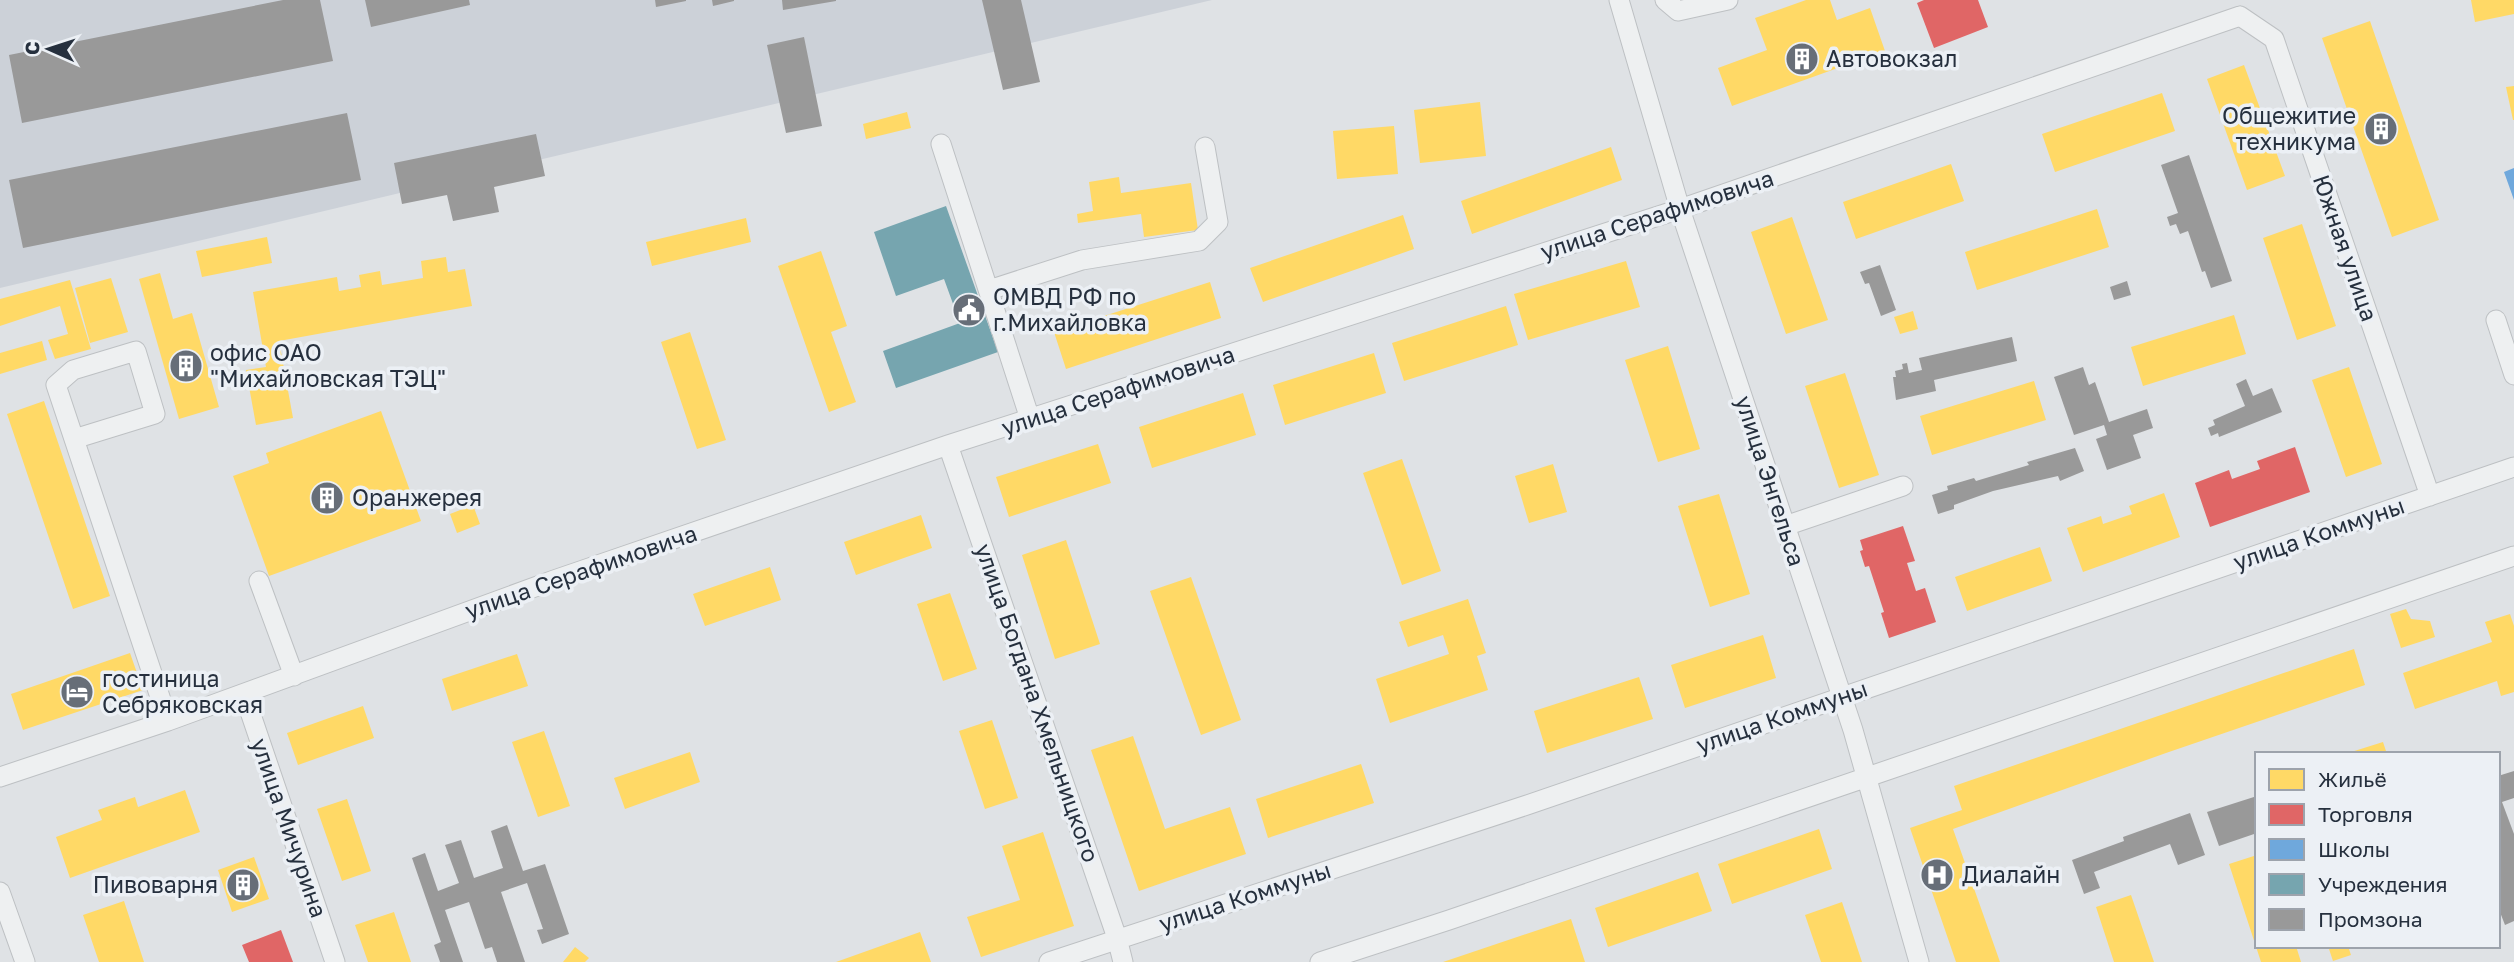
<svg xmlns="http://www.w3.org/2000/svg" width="2514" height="962" viewBox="0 0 2514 962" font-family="'Golos Text',sans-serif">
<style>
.built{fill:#ccd1d8}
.homes{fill:#ffd966}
.shops{fill:#e06666}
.schools{fill:#6fa8dc}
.public{fill:#76a5af}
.industry{fill:#999}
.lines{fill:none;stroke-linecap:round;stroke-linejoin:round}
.minor-casing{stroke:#bdc0c3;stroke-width:21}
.minor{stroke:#eef0f1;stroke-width:19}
.labels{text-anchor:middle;stroke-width:7;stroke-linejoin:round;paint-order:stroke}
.poi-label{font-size:23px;fill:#26303e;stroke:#ecf0f5;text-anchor:start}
.street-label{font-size:23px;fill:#26303e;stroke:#ecf0f5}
</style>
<rect width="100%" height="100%" fill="#dfe2e5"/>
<path class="built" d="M0,0H1212L0,288Z"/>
<path class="homes" d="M1806,0H1830L1837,20L1870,8L1885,51L1732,106L1718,68L1767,50L1755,18Z
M2471,0H2514V14L2475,22Z
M2370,21L2439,220L2392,237L2322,38Z
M2244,65L2285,176L2247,190L2207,79Z
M2514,86V120H2513L2506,87Z
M2162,93L2175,131L2055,172L2042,134Z
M1480,102L1486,156L1420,163L1414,110Z
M907,112L911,128L866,139L863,124Z
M1394,126L1398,174L1337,179L1333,131Z
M1611,147L1622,180L1472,234L1461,201Z
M1951,164L1964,201L1856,239L1843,202Z
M1119,177L1121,193L1191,183L1198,230L1144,237L1141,214L1078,223L1077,214L1093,211L1089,182Z
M2097,209L2109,247L1977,290L1965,252Z
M1403,215L1414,249L1263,302L1250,268Z
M1792,217L1828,320L1786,334L1751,232Z
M746,218L751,242L652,266L646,242Z
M2302,224L2336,326L2297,340L2263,238Z
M267,237L272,263L202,277L196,251Z
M821,251L847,326L831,332L856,402L829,412L778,266Z
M446,257L448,272L465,269L472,306L279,341L293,418L256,425L246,370L266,367L253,292L337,277L339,291L361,287L359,275L380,271L382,285L423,278L421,261Z
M1626,261L1640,307L1528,340L1514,294Z
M160,273L173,319L192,313L219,407L179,419L139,279Z
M111,278L128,332L90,343L75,288Z
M70,280L91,349L55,359L48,340L68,334L60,306L0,326V299Z
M1210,282L1221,318L1066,369L1054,332Z
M1506,306L1518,345L1404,381L1392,343Z
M1913,311L1918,329L1900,334L1894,317Z
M2234,315L2246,354L2143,386L2131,347Z
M690,332L726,440L697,449L661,342Z
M42,341L47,360L0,374V353Z
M1668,346L1700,449L1658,462L1625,360Z
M1374,353L1386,393L1285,425L1273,385Z
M2349,367L2382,464L2346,477L2312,380Z
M1845,373L1879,475L1839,488L1805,386Z
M2034,381L2046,420L1932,455L1920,416Z
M1243,393L1256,435L1152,468L1139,427Z
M44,401L110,596L73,609L7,414Z
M381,411L421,521L269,576L233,476L269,463L266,453Z
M1098,444L1111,483L1009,517L996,477Z
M1402,459L1441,571L1402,585L1363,473Z
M1553,464L1567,512L1529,523L1515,476Z
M2164,493L2180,537L2083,572L2067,528L2101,516L2103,524L2132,514L2129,506Z
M1719,494L1750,594L1710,607L1678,506Z
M473,505L480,524L457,533L450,514Z
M921,515L932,548L856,575L844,542Z
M1066,540L1100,644L1055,659L1022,555Z
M2040,547L2052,581L1967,611L1955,577Z
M770,567L781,600L705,626L693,594Z
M1191,577L1241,720L1201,735L1150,591Z
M950,593L977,669L943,681L917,604Z
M1468,599L1486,653L1477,656L1488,690L1390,723L1376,679L1449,654L1443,635L1408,647L1399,622Z
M2406,609L2411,619L2430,621L2435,637L2401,648L2390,614Z
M2510,614L2514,626V692L2501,696L2497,681L2415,709L2403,673L2492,642L2485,622Z
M1763,635L1776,678L1685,708L1671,665Z
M2354,649L2365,685L2166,753L1953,829L2000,962H1956L1910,828L1962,810L1954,786Z
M130,653L143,690L23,730L11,694Z
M517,654L528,686L452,711L442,679Z
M1639,677L1653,719L1547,753L1534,711Z
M363,706L374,738L298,765L287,733Z
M992,720L1018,798L985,809L959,731Z
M544,731L570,806L538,817L512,742Z
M1133,736L1165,829L1230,807L1246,854L1139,891L1091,750Z
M2383,742L2387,754H2348V753Z
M690,752L700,782L625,809L614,778Z
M1361,764L1374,803L1268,838L1256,799Z
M185,790L200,832L70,878L56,837L102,820L98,810L135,797L138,807Z
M347,799L371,871L342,881L317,809Z
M1819,829L1832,869L1732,904L1718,864Z
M1043,832L1074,926L981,957L967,917L1020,900L1002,846Z
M2257,855V946H2296L2301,962H2261L2229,864Z
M254,857L269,899L232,912L218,870Z
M1698,872L1712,911L1608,947L1595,908Z
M2131,895L2154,962H2114L2096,907Z
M124,901L144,962H99L83,915Z
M1842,902L1862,962H1821L1805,915Z
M394,912L411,962H368L355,925Z
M1571,919L1585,962H1443Z
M920,932L931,962H836Z
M2328,946H2348L2351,955L2333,961Z
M575,947L589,958L585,962H563Z"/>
<path class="shops" d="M1924,0H1978L1988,27L1934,48L1917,3Z
M2295,447L2310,492L2210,527L2195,483L2229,470L2232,479L2260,469L2257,461Z
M1903,526L1915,561L1907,563L1916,591L1925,588L1936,622L1889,638L1881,613L1884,612L1869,566L1865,567L1860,551L1863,550L1860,540Z
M281,930L293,962H249L242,945Z"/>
<path class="schools" d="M2514,168V200L2504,172Z"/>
<path class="public" d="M946,206L998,352L896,388L883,351L960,323L944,279L896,296L874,232Z"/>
<path class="industry" d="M283,0H320L333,61L22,123L9,55Z
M365,0H469L470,5L371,27Z
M655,0H686V1L656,7Z
M712,0H734V1L713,6Z
M782,0H836V1L783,10Z
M982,0H1021L1040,82L1003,90Z
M804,37L822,126L786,133L767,45Z
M347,113L361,180L23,248L9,180Z
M536,134L545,176L494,187L499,212L453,221L447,195L402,204L394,163Z
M2189,155L2232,281L2211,288L2205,271L2202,272L2188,231L2180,234L2176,224L2170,226L2167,217L2178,213L2161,165Z
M1880,265L1896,310L1881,316L1869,283L1865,284L1860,272Z
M2127,281L2131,295L2114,300L2110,287Z
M2012,337L2017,361L1934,380L1936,391L1896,400L1893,377H1896L1895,371L1903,369L1902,364L1907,363L1909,373L1922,370L1919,358Z
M2083,367L2089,385L2095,382L2109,422L2147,409L2153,428L2133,435L2141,458L2107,470L2096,439L2107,435L2104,425L2074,435L2054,377Z
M2246,379L2253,396L2272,388L2282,412L2219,437L2218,433L2211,436L2208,428L2215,425L2213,420L2245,406L2236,384Z
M2075,448L2084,471L2060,481L2058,476L1993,491L1954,505V509L1938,514L1932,495L1948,490L1947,486L1974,478L1976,481L2029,465L2027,462Z
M2514,771V798L2502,802L2514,834V921L2505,925L2498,907V776Z
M2257,796V833L2219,846L2207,812Z
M2190,813L2205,855L2178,865L2170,844L2094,872L2100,888L2084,894L2072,860L2124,841L2123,837Z
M507,825L523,871L545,864L569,934L542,944L537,930L543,929L527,883L501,892L525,962H497L492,947L485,949L469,902L445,910L463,962H440L434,945L441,942L412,858L425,853L438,891L459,883L445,845L461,840L474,878L503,868L491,831Z"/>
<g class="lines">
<defs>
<path id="minor" d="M1619,0L1680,209L1853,730L1919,962
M1665,0L1678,11L1728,0
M2240,16L2274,39L2430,496
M941,144L1030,419
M989,290L1082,260L1199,241L1218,222L1205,147
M2496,320L2514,375
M74,439L155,414L136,351L73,370L56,385L168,721
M948,445L1117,938L1123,962
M1785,526L1903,486
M259,581L294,676
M244,694L335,962
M0,777L168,721L554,580L948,445L1680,209L2240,16
M0,892L25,962
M1049,962L1527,805L2514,467
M1320,962L1449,920L2514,556"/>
</defs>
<use href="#minor" class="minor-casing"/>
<use href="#minor" class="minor"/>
</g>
<defs>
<symbol id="building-disc" viewBox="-11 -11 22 22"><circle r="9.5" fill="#676e78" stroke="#ecf0f5"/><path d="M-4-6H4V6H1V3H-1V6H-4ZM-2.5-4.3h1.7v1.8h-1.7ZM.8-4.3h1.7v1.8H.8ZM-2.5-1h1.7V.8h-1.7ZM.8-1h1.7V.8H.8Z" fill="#fff"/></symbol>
<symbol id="civic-disc" viewBox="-11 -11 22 22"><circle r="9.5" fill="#676e78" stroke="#ecf0f5"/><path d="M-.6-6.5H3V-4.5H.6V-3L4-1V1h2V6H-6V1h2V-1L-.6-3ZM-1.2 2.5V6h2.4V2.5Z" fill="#fff"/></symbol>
<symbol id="hotel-disc" viewBox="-11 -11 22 22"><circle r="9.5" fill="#676e78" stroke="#ecf0f5"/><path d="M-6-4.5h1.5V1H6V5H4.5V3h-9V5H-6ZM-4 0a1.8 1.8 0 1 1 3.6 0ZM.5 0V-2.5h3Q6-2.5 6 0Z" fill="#fff"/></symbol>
<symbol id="hospital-disc" viewBox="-11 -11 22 22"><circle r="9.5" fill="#676e78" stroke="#ecf0f5"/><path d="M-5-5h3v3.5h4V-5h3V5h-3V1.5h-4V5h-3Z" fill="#fff"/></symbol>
</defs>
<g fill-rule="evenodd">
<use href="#building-disc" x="1783" y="40" width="38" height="38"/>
<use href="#building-disc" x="2362" y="110" width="38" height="38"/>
<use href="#civic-disc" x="950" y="291" width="38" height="38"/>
<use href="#building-disc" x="167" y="347" width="38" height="38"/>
<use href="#building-disc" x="308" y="479" width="38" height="38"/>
<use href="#hotel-disc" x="58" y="673" width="38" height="38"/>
<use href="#hospital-disc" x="1918" y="856" width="38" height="38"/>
<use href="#building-disc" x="224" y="866" width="38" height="38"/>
</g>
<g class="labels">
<g class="poi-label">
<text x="1826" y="67">Автовокзал</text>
<text x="2356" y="124" text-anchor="end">Общежитие<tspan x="2356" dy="26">техникума</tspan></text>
<text x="993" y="305">ОМВД РФ по<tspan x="993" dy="26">г.Михайловка</tspan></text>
<text x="210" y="361">офис ОАО<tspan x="210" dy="26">"Михайловская ТЭЦ"</tspan></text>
<text x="352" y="506">Оранжерея</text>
<text x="102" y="687">гостиница<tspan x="102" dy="26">Себряковская</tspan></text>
<text x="1962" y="883">Диалайн</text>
<text x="218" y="893" text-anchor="end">Пивоварня</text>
</g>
<g class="street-label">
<text transform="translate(1657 215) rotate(-18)" y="8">улица Серафимовича</text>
<text transform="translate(2345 248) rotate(71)" y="8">Южная улица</text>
<text transform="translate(1118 391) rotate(-18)" y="8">улица Серафимовича</text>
<text transform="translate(1770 481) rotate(72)" y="8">улица Энгельса</text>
<text transform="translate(2319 534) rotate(-19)" y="8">улица Коммуны</text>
<text transform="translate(581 572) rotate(-19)" y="8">улица Серафимовича</text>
<text transform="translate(1037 703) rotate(71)" y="8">улица Богдана Хмельницкого</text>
<text transform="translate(1782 717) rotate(-19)" y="8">улица Коммуны</text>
<text transform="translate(289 828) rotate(71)" y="8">улица Мичурина</text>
<text transform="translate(1245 897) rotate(-18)" y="8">улица Коммуны</text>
</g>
</g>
<rect x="2255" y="752" width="245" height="196" fill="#ecf0f5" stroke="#9da3ac" stroke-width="2"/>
<rect x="2269" y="769" width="35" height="21" fill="#ffd966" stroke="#9da3ac" stroke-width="2"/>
<text x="2318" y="787" font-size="21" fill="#26303e">Жильё</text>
<rect x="2269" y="804" width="35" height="21" fill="#e06666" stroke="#9da3ac" stroke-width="2"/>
<text x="2318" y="822" font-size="21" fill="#26303e">Торговля</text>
<rect x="2269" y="839" width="35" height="21" fill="#6fa8dc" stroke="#9da3ac" stroke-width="2"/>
<text x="2318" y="857" font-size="21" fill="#26303e">Школы</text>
<rect x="2269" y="874" width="35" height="21" fill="#76a5af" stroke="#9da3ac" stroke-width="2"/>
<text x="2318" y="892" font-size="21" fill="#26303e">Учреждения</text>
<rect x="2269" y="909" width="35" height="21" fill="#999999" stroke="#9da3ac" stroke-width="2"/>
<text x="2318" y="927" font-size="21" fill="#26303e">Промзона</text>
<g transform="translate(49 49) rotate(273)" stroke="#ecf0f5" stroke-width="5" paint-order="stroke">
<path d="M0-5L12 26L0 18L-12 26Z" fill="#26303e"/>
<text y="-10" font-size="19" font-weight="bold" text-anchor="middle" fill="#26303e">С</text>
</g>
</svg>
